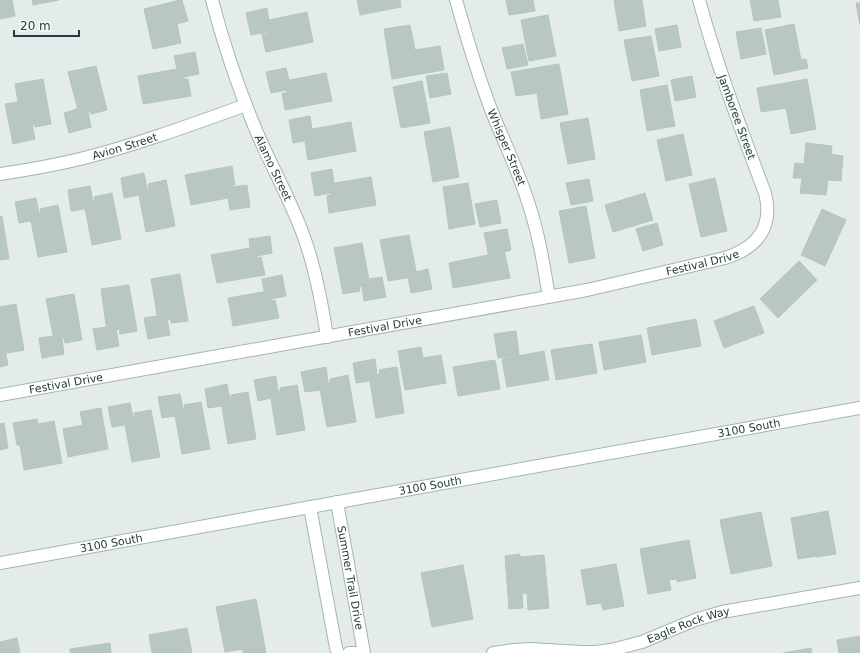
<svg xmlns="http://www.w3.org/2000/svg" width="860" height="653" viewBox="0 0 860 653" font-family="'DejaVu Sans',sans-serif">
<style>
.building{fill:#b8c7c3;stroke:#b5c5c2}
.lines{fill:none;stroke-linecap:round;stroke-linejoin:round}
.street-casing{stroke:#a6b4b2;stroke-width:14}
.secondary-casing{stroke:#a1b7b4;stroke-width:14}
.street{stroke:#fff;stroke-width:12}
.secondary{stroke:#fff;stroke-width:12}
.labels{text-anchor:middle;stroke-width:3.5;stroke-linejoin:round;paint-order:stroke}
.street-label{font-size:11px;fill:#233d3a;stroke:#f3f9f7}
</style>
<rect width="100%" height="100%" fill="#e3ecea"/>
<path class="building" d="M0,0H12L15,16L0,19Z
M32,0H59L33,5Z
M180,0H182L188,21L177,24L181,43L153,49L144,9Z
M357,0H400L401,7L360,15Z
M506,0H533L535,11L509,15Z
M614,0H642L646,26L619,31Z
M750,0H778L781,17L754,21Z
M856,3H860V25Z
M267,8L269,21H264L266,32L251,35L246,13Z
M307,12L313,42L266,52L262,34H267L264,21Z
M548,15L556,56L529,61L521,20Z
M794,24L801,60L806,59L808,68L774,75L765,30Z
M410,25L415,50L440,46L444,70L392,79L384,29Z
M677,25L681,47L659,51L655,29Z
M761,28L766,54L741,59L736,32Z
M651,36L659,76L632,81L624,40Z
M523,44L528,65L507,69L502,48Z
M195,52L199,74L184,77L182,68L177,69L174,56Z
M559,64L568,114L541,119L537,93L516,96L511,72Z
M96,66L107,110L91,114L90,111L79,114L68,72Z
M182,68L184,79H188L191,96L143,104L138,76Z
M286,68L289,80L285,81L286,90L271,93L266,72Z
M326,73L332,101L285,110L282,93H287L285,81Z
M447,73L451,94L430,98L426,76Z
M692,76L696,97L675,101L671,80Z
M43,79L51,124L35,127L34,124L32,125L35,139L13,144L5,104L18,102L15,84Z
M807,79L816,129L791,134L786,108L761,112L757,88Z
M422,81L430,123L401,128L393,87Z
M667,85L675,126L647,131L640,90Z
M77,109L79,114L88,112L91,127L69,133L64,113Z
M310,116L312,130H307L309,140L293,143L289,120Z
M588,118L595,159L568,164L560,123Z
M351,122L356,151L308,160L305,142L309,141L307,130Z
M450,127L459,177L433,182L424,132Z
M683,134L692,175L666,181L657,140Z
M806,143L832,146L831,154L843,156L841,181L828,180L826,195L800,193L802,178H793L795,163L804,164Z
M232,166L235,185H231L233,197L191,205L185,175Z
M332,169L334,183L329,184L331,193L315,196L311,173Z
M144,173L147,189L138,190L139,195L124,198L121,178Z
M371,177L376,205L329,213L327,196L331,195L329,184Z
M715,178L727,231L701,237L689,184Z
M589,179L593,201L571,205L566,183Z
M166,180L175,226L146,232L138,190L149,188L148,184Z
M468,183L475,224L449,229L443,187Z
M247,185L250,207L230,210L228,198L233,197L231,187Z
M90,186L93,202L84,203L85,209L71,211L68,190Z
M112,193L121,239L92,245L84,203L95,201L94,197Z
M645,193L653,220L613,232L605,205Z
M36,198L39,214L30,216L31,221L19,223L15,202Z
M497,200L501,223L480,227L475,204Z
M58,205L67,252L38,257L30,216L41,213L40,209Z
M586,206L595,258L569,263L559,211Z
M822,209L846,220L825,266L801,255Z
M2,216L9,259L0,260V217Z
M657,223L663,245L643,251L636,229Z
M507,229L511,250L505,252L504,249L488,252L484,233Z
M409,235L417,276L388,281L380,240Z
M270,236L272,253L257,256L255,247L250,248L249,239Z
M362,243L370,285L359,287L360,291L343,294L334,248Z
M255,247L257,258L261,257L265,275L217,283L211,255Z
M504,249L510,278L453,288L449,263L488,255V252Z
M799,261L817,280L778,318L760,299Z
M428,269L432,289L411,293L408,277L417,276L416,272Z
M180,274L188,321L171,323L170,319L158,320L151,279Z
M282,275L286,296L271,299L269,291H264L262,279Z
M382,277L386,297L364,301L362,286L370,285L369,279Z
M129,285L137,331L120,334L119,329L107,331L101,289Z
M269,291L271,301L275,300L279,318L233,326L228,298Z
M74,294L82,340L65,343L64,338L54,340L46,299Z
M16,304L24,350L7,353L6,349L0,350V307Z
M754,306L764,333L724,348L714,321Z
M157,316L158,320L167,319L170,335L148,339L144,318Z
M696,319L701,346L652,355L647,328Z
M106,327L107,331L116,329L119,346L97,350L93,329Z
M516,331L519,355L498,358L494,334Z
M641,335L646,362L604,370L599,342Z
M53,336L54,340L62,339L64,354L42,358L39,338Z
M592,344L597,373L556,380L551,350Z
M421,347L423,358L441,355L446,383L405,390L398,351Z
M5,349L8,365L0,367V350Z
M544,351L549,380L507,387L502,359Z
M375,359L377,375L369,376V381L356,383L353,363Z
M495,360L500,389L458,396L453,367Z
M326,367L328,383L319,384L320,390L305,392L301,372Z
M397,367L404,413L376,418L369,376L380,374L379,370Z
M348,375L356,422L327,427L319,384L330,383V379Z
M276,376L278,392L270,393L271,398L258,401L254,380Z
M227,384L230,400L221,401L222,406L208,408L205,389Z
M297,385L305,430L277,435L270,393L280,391V388Z
M248,392L256,439L228,444L221,401L231,399V395Z
M180,394L183,409L174,410L175,416L162,418L158,397Z
M201,402L210,449L182,454L174,410L185,409L184,405Z
M130,403L133,417L124,419L125,425L112,427L108,407Z
M101,408L108,449L68,457L63,429L83,425L80,412Z
M151,410L160,457L132,462L124,419L135,417L134,413Z
M37,419L38,424L54,421L62,463L24,470L20,445H17L13,423Z
M4,423L8,448L0,450V424Z
M828,511L836,554L816,557V556L798,559L791,518Z
M761,512L772,566L731,574L720,520Z
M689,540L696,578L677,582V579L669,580L671,590L648,594L640,549Z
M520,554V557L544,555L549,608L528,610L527,593L522,594L523,608L509,609L505,556Z
M616,564L624,606L603,610L601,603L587,605L581,570Z
M463,565L473,619L432,627L421,573Z
M256,599L266,653H243V649L225,652L216,607Z
M187,628L192,653H152L149,635Z
M860,636V653H839L837,640Z
M17,638L20,653H0V642Z
M110,643L111,653H70V649Z
M811,648L812,653H783Z"/>
<g class="lines">
<defs>
<g id="street">
<path id="s1" d="M212,0C223,42 237,84 253,123C269,163 291,199 305,240C316,271 322,304 327,337"/>
<path id="s2" d="M456,0C466,36 477,72 490,107C503,140 519,172 529,205C539,235 544,267 549,297"/>
<path id="s3" d="M0,174C28,170 56,165 84,158C139,144 193,124 246,105"/>
<path id="s4" d="M0,395L587,290L725,258C757,248 774,227 765,193C741,129 717,66 699,0"/>
<path id="s5" d="M337,502L364,653"/>
<path d="M310,507L336,648L338,653"/>
<path d="M349,653H358"/>
<path id="s6" d="M493,653L514,650L530,649L581,652H596L611,650L642,642L695,620L722,612L860,588"/>
</g>
<g id="secondary">
<path id="s7" d="M0,563L860,408"/>
</g>
</defs>
<use href="#street" class="street-casing"/>
<use href="#secondary" class="secondary-casing"/>
<use href="#street" class="street"/>
<use href="#secondary" class="secondary"/>
</g>
<g class="labels">
<g class="street-label">
<text transform="translate(737 117) rotate(70)" y="4">Jamboree Street</text>
<text dy="4" stroke="none"><textPath href="#s3" startOffset="128">Avion Street</textPath></text>
<text dy="4" stroke="none"><textPath href="#s2" startOffset="156">Whisper Street</textPath></text>
<text dy="4" stroke="none"><textPath href="#s1" startOffset="179">Alamo Street</textPath></text>
<text dy="4" stroke="none"><textPath href="#s4" startOffset="715">Festival Drive</textPath></text>
<text dy="4" stroke="none"><textPath href="#s4" startOffset="391">Festival Drive</textPath></text>
<text dy="4" stroke="none"><textPath href="#s4" startOffset="67">Festival Drive</textPath></text>
<text dy="4" stroke="none"><textPath href="#s7" startOffset="761">3100 South</textPath></text>
<text dy="4" stroke="none"><textPath href="#s7" startOffset="437">3100 South</textPath></text>
<text dy="4" stroke="none"><textPath href="#s7" startOffset="113">3100 South</textPath></text>
<text dy="4" stroke="none"><textPath href="#s5" startOffset="77">Summer Trail Drive</textPath></text>
<text dy="4" stroke="none"><textPath href="#s6" startOffset="200">Eagle Rock Way</textPath></text>
</g>
</g>
<path d="M14 30v6h65v-6" fill="none" stroke="#233d3a" stroke-width="2"/>
<text x="20" y="30" font-size="12" fill="#233d3a" stroke="#f3f9f7" stroke-width="3" paint-order="stroke">20 m</text>
</svg>
